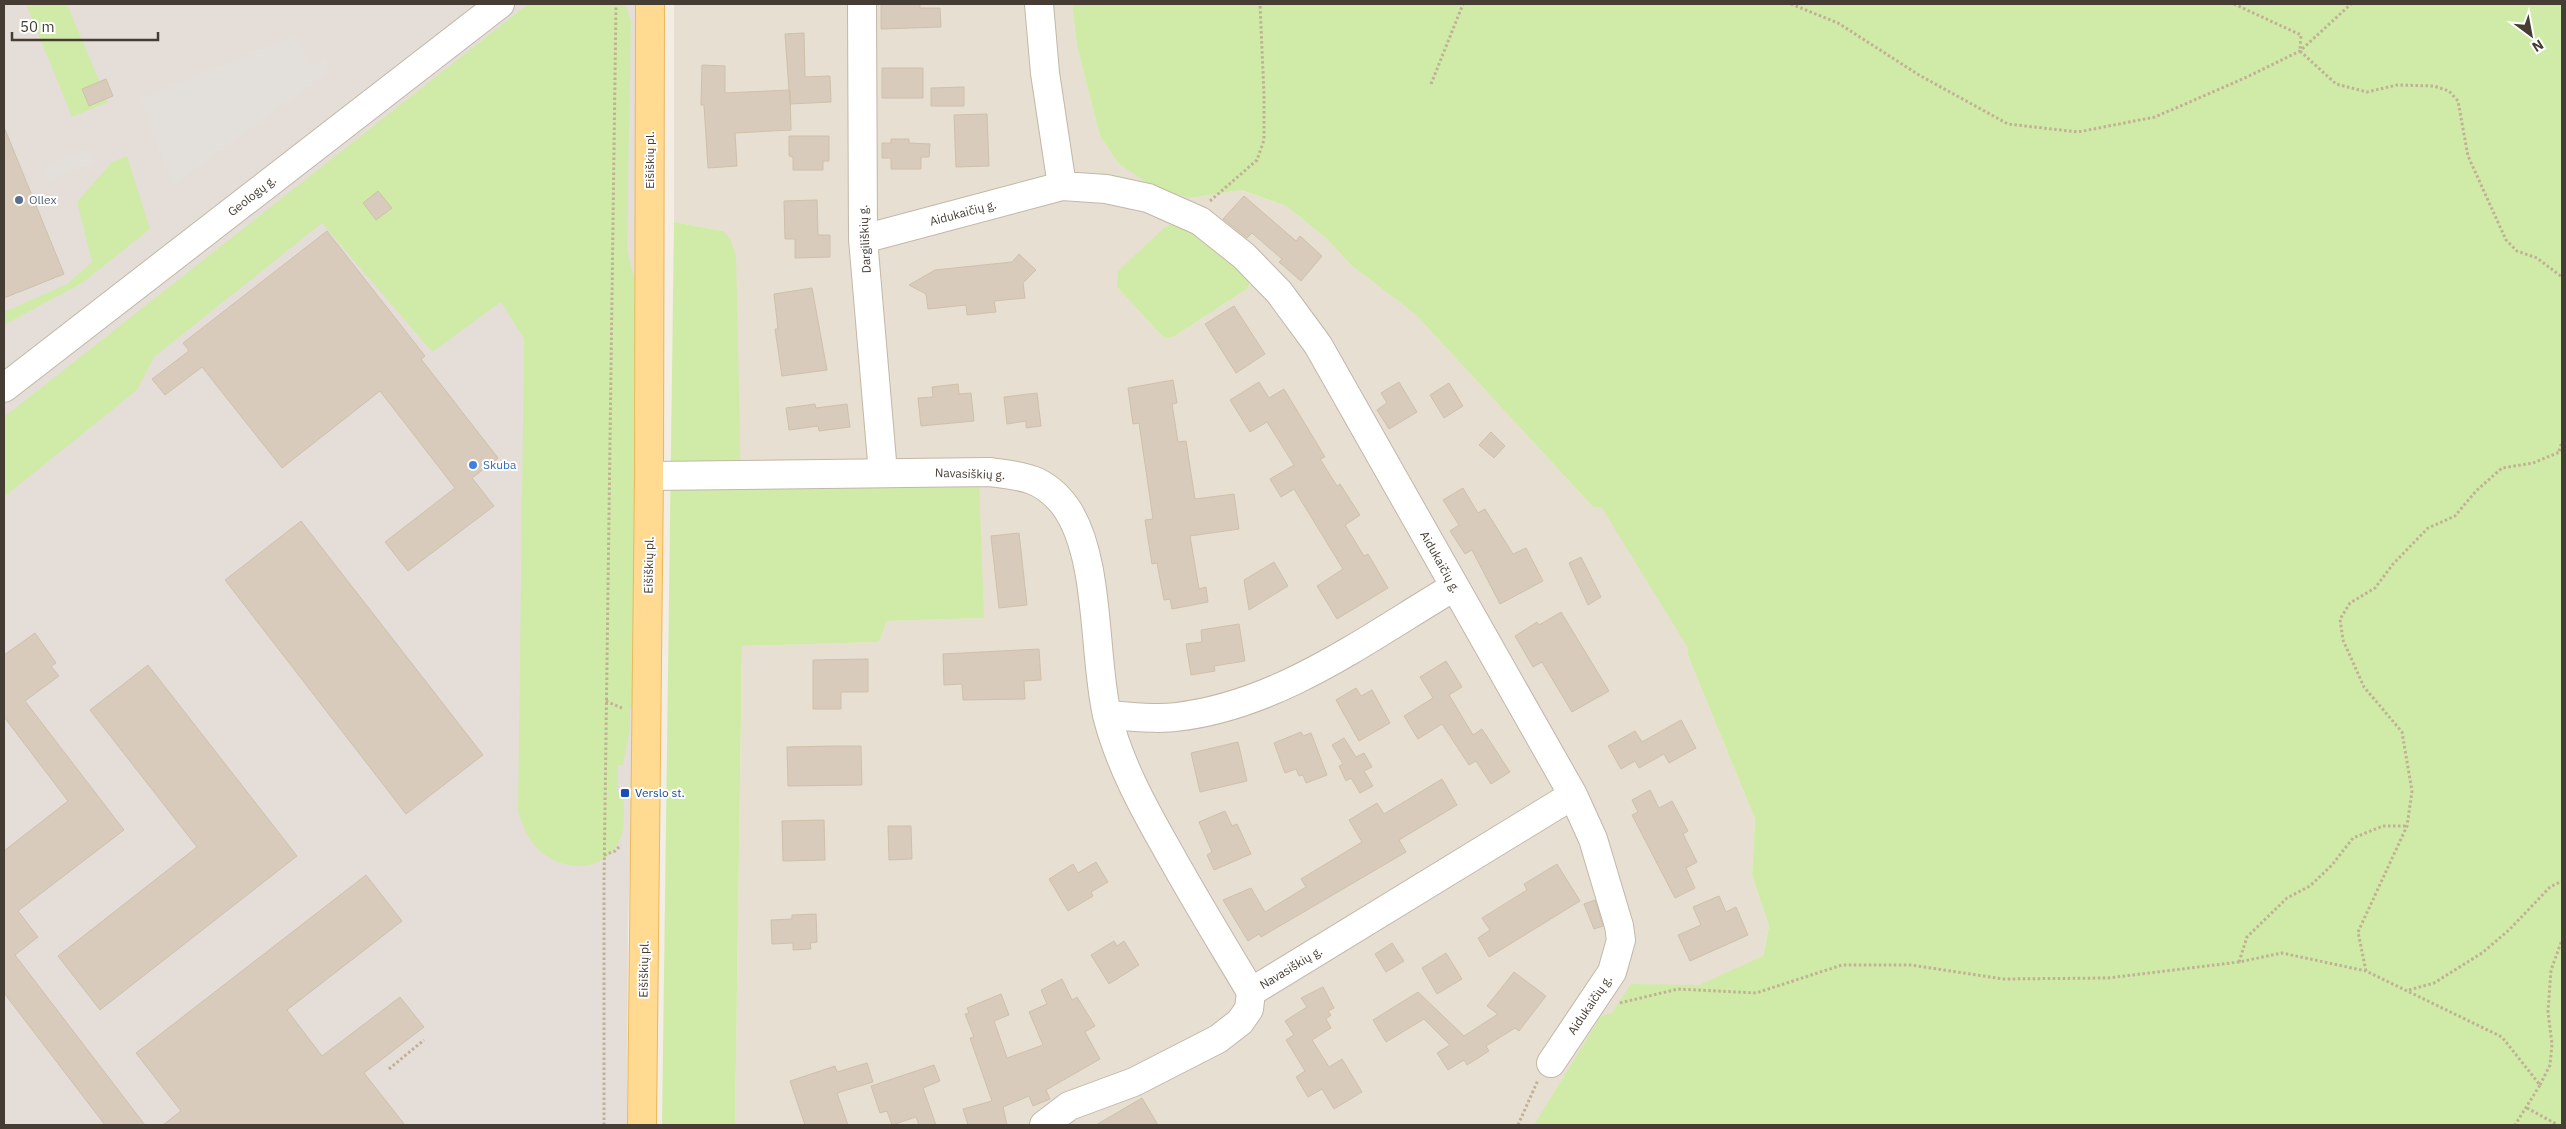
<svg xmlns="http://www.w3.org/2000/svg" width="2566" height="1129" viewBox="0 0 2566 1129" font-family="'IBM Plex Sans',sans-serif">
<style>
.residential{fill:#e7dfd1;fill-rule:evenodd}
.industrial{fill:#e5ded8}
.green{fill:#d0eba8}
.parking{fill:#e3e0dc}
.building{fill:#d8cbbb;stroke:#d0c0aa}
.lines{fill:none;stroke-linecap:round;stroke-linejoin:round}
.minor-casing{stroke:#c2b7a8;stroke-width:30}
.major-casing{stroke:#ecb858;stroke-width:30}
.path{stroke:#c2b095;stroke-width:3;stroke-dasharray:2.5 2.5;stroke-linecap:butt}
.minor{stroke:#fff;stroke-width:28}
.major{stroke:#ffda90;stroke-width:28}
.service-dot{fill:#5c6f8a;stroke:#fff;stroke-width:2}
.shop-dot{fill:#3f7fe0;stroke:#fff;stroke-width:2}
.transit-dot{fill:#1a4fb4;stroke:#fff;stroke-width:2}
.labels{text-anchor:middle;stroke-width:4;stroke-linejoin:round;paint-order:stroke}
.street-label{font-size:12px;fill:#453d33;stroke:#fff}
.service-label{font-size:12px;fill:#4e5e75;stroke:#fff;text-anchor:start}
.shop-label{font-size:12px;fill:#366cbe;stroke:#fff;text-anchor:start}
.transit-label{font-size:12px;fill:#164399;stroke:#fff;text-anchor:start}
</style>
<rect width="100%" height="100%" fill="#f3ede3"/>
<path class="residential" d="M674,4H1072L1077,46L1100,136L1118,163L1191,198L1240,190L1286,206L1326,238L1352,266L1415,314L1593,507L1659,513L1696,606L1687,653L1755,819L1752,875L1769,926L1762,960L1534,1125H735L742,646L879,642L887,621L984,618L741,488L723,231L674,222ZM1251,283L1248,288L1175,336L1168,338L1162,336L1117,287Z"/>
<path class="industrial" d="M4,4H639L635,705L628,921L627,1125H4Z"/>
<path class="green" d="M26,4H67L108,102L72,117Z
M528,4H625L631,21L627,249L636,286L635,705L630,708V729L623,765H618V794H624C623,808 626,826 620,840C602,878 552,871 531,841C525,833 522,821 518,812L524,339L501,302L432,352L322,223L154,357L137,390L4,497V417Z
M1072,4H2562V1125H1534L1601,1016L1612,1013L1631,984L1699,985L1763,956L1769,926L1752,875L1755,819L1687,653L1688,648L1602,508L1593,507L1415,314L1352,266L1326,238L1286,206L1241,190L1191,198L1158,190L1118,163L1100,136L1077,46Z
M127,156L150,229L82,283L4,325V312L67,284L92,262L77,202L112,162Z
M1183,221L1252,278L1248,288L1175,336L1168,338L1162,336L1117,287L1118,271L1164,228L1173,223Z
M674,222L723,231L730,239L736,256L741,488L979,481L984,618L887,621L879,642L742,646L735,1125H662Z"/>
<path class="parking" d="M296,35L309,66L324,60L329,71L173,185L140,99Z
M89,149L94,162L48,181L43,168Z"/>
<path class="building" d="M881,4H920V8H940L941,27L881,29Z
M804,33L805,77L830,76L831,102L790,104L785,34Z
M702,65L725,66V93L790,90L791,130L735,133L737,166L708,168L704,105H701Z
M882,68H923V98H882Z
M106,79L113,96L89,106L82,89Z
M964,87V106H931V88Z
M987,114L989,166L956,167L954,115Z
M4,127L64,274L4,298Z
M789,136H829V161H823V170H793V157L789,156Z
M891,139H909V143L930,144L929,157H921V169H891V158H882V143H891Z
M378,191L392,208L376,220L363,203Z
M1244,196L1296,241L1300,236L1322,256L1301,281L1279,262L1282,259L1252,233L1247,238L1223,219Z
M817,200L818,235H830V257L795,258V239H785L784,201Z
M327,231L425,356L421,359L498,458L472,478L494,506L408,571L385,542L455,488L380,391L282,468L202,367L165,395L152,379L189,351L183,343Z
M1019,254L1036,270L1023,283L1025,298L994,301L996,312L967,315L966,305L928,309L926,294L909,285L935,270L1012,262Z
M812,288L827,370L782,376L775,329H778L774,294Z
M1234,306L1265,354L1236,373L1205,324Z
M1173,380L1177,403L1172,404L1178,442L1186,441L1195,499L1234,494L1239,529L1190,536L1199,589L1206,587L1208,602L1172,609L1170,599L1164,600L1157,563L1152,564L1145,520L1153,519L1139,423L1133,424L1128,388Z
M1259,382L1269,398L1284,389L1325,457L1320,459L1337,486L1340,484L1360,515L1345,525L1364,556L1368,554L1388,588L1337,619L1317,586L1343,569L1294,489L1281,497L1270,479L1294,465L1267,422L1250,432L1230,400Z
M1399,382L1417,412L1389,429L1377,410L1387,403L1381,393Z
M1449,383L1463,406L1444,418L1430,395Z
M958,384L959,394L971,393L974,421L921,426L918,398L933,397L932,387Z
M1037,393L1041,426L1026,428V421L1007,424L1004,397Z
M815,404L816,408L847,404L850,427L819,431L818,426L789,430L786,408Z
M1491,432L1505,446L1494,458L1479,445Z
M1463,488L1478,513L1485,509L1513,554L1526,548L1543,581L1500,604L1472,550L1465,554L1450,531L1459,525L1443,500Z
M301,521L483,755L406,814L225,580Z
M1019,533L1027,605L999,608L991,536Z
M1581,557L1601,597L1588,605L1569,563Z
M1274,562L1288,586L1249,610L1244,580Z
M1561,612L1609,691L1572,712L1542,662L1533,667L1515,636L1537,622L1539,625Z
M1239,624L1245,661L1214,666L1215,671L1191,675L1186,644L1202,642L1201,630Z
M35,633L56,663L51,666L59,676L25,701L124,830L18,911L38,937L15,955L145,1125H105L4,993V851L68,801L4,717V655Z
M1039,649L1041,680L1024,681L1025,699L963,700L962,684L944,685L943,654Z
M868,659V692H841V709H813V660Z
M1446,661L1462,687L1449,695L1473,735L1482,729L1510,772L1491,784L1476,761L1469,765L1442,724L1418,739L1404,716L1433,698L1420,677Z
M148,665L297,856L100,1010L58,956L197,847L90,710Z
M1356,688L1361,696L1372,690L1390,723L1359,741L1336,700Z
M1681,720L1696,748L1669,763L1664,754L1639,768L1635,761L1621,769L1608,746L1635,731L1642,742Z
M1301,732L1303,736L1311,733L1327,775L1306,783L1303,775L1299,776L1296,769L1285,773L1274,743Z
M1344,738L1356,757L1364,753L1372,767L1364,771L1373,786L1360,793L1351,778L1346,781L1339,766L1343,764L1332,745Z
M1238,742L1247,781L1200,792L1191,753Z
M832,746H861L862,785L788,786L787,747Z
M1442,779L1457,805L1399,840L1406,852L1261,937L1259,934L1248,941L1223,900L1251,888L1265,912L1306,887L1301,879L1362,842L1349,820L1377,803L1384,814Z
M1650,790L1659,808L1672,801L1688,831L1683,834L1697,862L1686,868L1695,888L1675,898L1632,815L1638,812L1632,800Z
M1225,811L1232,826L1237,824L1251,854L1214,870L1207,855L1212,852L1199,822Z
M824,820L825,860L783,861L782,821Z
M888,826H911L912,859L889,860Z
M1096,862L1108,882L1091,892L1093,896L1068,911L1049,879L1073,864L1078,873Z
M1557,864L1580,901L1489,957L1478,938L1490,930L1482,918L1527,890L1524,884Z
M366,875L402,921L287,1010L322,1056L400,997L424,1027L364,1073L405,1125H163L181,1111L136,1053Z
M1719,896L1726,912L1736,907L1748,935L1690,961L1678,935L1701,925L1693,907Z
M1595,900L1603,926L1594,929L1584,904Z
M816,914L817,942L810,943L811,949L793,950V943L772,944L771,920L792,919V915Z
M1114,941L1117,946L1124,941L1139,965L1109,984L1091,955Z
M1392,943L1404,961L1386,972L1375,954Z
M1446,953L1462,979L1437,994L1422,968Z
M1514,972L1546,996L1519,1031L1515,1028L1486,1046L1489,1051L1467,1065L1464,1060L1448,1070L1437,1053L1450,1045L1424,1019L1386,1042L1373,1020L1418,992L1464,1036L1498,1014L1487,1006Z
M1062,979L1072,1000L1077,997L1095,1026L1085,1032L1100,1059L1046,1090L1050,1099L1033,1106L1029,1096L1003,1107L1007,1125H968L963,1109L992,1101L970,1038L974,1037L965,1014L969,1013L967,1008L1001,994L1009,1015L994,1021L1007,1058L1043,1045L1029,1012L1047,1004L1041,990Z
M1323,987L1334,1008L1328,1011L1331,1015L1326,1019L1331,1028L1312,1040L1329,1067L1342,1059L1362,1092L1334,1109L1322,1089L1308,1097L1296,1077L1305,1071L1286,1040L1294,1035L1285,1021L1307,1007L1301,998Z
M867,1063L873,1082L837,1093L848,1125H805L790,1081L835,1066L837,1072Z
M934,1065L940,1081L923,1088L936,1125H919L916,1117L892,1125L887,1111L880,1113L871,1086Z
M1142,1098L1158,1125H1096Z"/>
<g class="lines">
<defs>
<path id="minor" d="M862,4L863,239L883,473
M1039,4L1045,73L1062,186
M863,239L1062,186L1106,189L1148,198L1200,221L1244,256L1279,292L1318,345L1573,795L1593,839L1619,926L1621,940L1612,972L1551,1063
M4,388L500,4
M649,476L989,472C1022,476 1043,477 1065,506C1101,556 1093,655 1107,715C1119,763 1143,807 1167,849C1194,898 1223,945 1251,992L1573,795
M1107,715C1129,716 1154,720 1176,717C1280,705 1366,639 1454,587
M1044,1125L1069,1106L1134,1082L1218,1039L1240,1022L1249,1009L1251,992"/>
<path id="major" d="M642,1125L649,476L650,4"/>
</defs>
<use href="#minor" class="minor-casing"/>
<use href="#major" class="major-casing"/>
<path class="path" d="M1791,4L1838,23L1919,75L2008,124L2078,132L2155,117L2247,77L2300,51L2351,4
M2234,4L2301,35L2300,51L2336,84L2367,92L2397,85L2434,86L2449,91L2458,101L2468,156L2506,240L2517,251L2537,258L2562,277
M1431,84L1463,4
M1210,201L1257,160L1264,140V95L1260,4
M2559,451L2562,442
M606,701L624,709
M604,855L615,851L621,845
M2239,962L2247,937L2287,898L2310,886L2332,865L2353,838L2383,826H2407
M2366,971L2358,932L2407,826L2412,791L2402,732L2364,687L2343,640L2340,619L2350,603L2375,588L2393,564L2428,528L2455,516L2476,491L2502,468L2533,463L2562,451
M2409,990L2434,983L2482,953L2509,930L2550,887L2562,881
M1620,1003L1678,989L1756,993L1842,965H1911L2003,979L2108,978L2239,962L2282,953L2366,971L2502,1037L2540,1085L2515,1125
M389,1069L424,1040
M2540,1085L2550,1065L2552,1044L2548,1012L2551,970L2562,940
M2527,1108L2558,1125
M604,1125V881L616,4
M1518,1125L1538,1080"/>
<use href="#minor" class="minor"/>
<use href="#major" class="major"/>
</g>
<circle class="service-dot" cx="19" cy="200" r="5"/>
<circle class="shop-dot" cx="473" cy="465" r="5"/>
<rect class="transit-dot" x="620" y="788" width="10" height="10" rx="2.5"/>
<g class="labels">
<g class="street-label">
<text transform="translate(650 160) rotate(-90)" y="4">Eišiškių pl.</text>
<text transform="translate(252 196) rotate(-38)" y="4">Geologų g.</text>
<text transform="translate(963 213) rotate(-15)" y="4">Aidukaičių g.</text>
<text transform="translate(865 239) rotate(-93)" y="4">Dargiliškių g.</text>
<text transform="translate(970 474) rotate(2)" y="4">Navasiškių g.</text>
<text transform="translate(1440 562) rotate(61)" y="4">Aidukaičių g.</text>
<text transform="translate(649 565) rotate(-89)" y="4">Eišiškių pl.</text>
<text transform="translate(1291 968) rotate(-31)" y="4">Navasiškių g.</text>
<text transform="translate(644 969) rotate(-89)" y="4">Eišiškių pl.</text>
<text transform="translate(1590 1005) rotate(-56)" y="4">Aidukaičių g.</text>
</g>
<g class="service-label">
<text x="29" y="204">Ollex</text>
</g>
<g class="shop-label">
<text x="483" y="469">Skuba</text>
</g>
<g class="transit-label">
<text x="635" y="797">Verslo st.</text>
</g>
</g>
<rect width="2566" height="1129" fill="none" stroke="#453d33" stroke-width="10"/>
<g transform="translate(2531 35) rotate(148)" stroke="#ffffff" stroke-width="4" paint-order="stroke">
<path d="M0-4L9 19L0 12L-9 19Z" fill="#453d33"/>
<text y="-8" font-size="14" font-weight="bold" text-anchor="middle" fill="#453d33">N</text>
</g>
<path d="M12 32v8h146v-8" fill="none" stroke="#453d33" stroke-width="2.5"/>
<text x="20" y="32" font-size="15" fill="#453d33" stroke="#ffffff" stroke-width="4" paint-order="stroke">50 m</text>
</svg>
